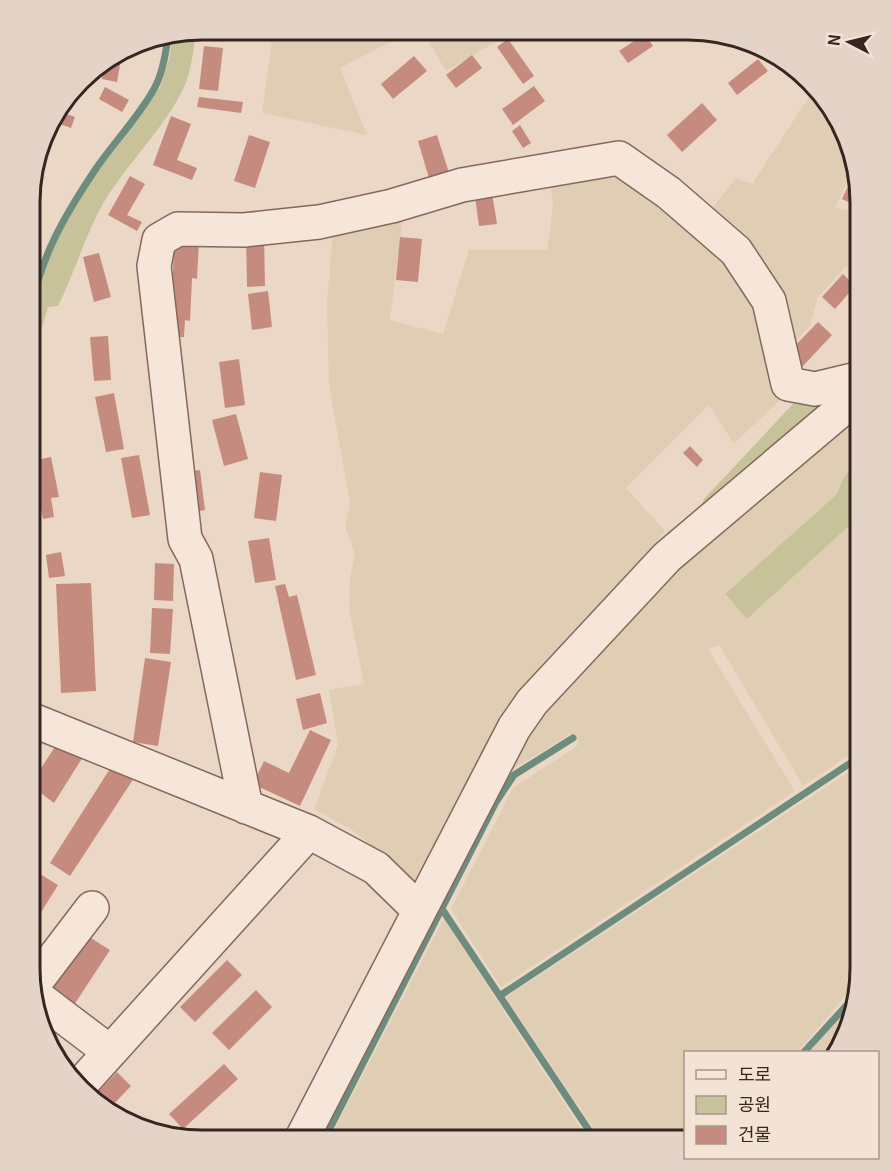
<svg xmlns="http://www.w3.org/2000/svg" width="891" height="1171" viewBox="0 0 891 1171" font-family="Georgia,'Noto Sans KR',serif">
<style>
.farmland{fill:#e0ceb4}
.green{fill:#c8c29b}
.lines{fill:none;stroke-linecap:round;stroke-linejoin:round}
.stream{stroke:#6e8c7e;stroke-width:7}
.building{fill:#c68b7f}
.minor-casing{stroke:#85685d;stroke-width:36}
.minor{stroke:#f6e6d9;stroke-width:33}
.rim{fill:none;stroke:#362520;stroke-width:3}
</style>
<rect width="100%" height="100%" fill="#ebd7c6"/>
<path class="farmland" d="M203,30L412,31L340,68L367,135L262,113L272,40L196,32Z
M422,31H502L506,36L446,71Z
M811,94L821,99L843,126L853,169L835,208L861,213V270L858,274L846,266L818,297L810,325L785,353L711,210L736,178L752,184Z
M618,161L733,252L786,388L779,401L734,444L709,405L626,488L665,531L622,583L421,886L351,829L314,809L338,745L329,690L364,684L349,610L350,576L355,553L345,527L350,503L329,386L327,303L333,227L403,216L390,320L443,334L469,250H547L553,207L549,174Z
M861,412V461L845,475L836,495L725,595L747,619L861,515V747L803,786L719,645L708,649L795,791L501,987L451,909L513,788L577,746L578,739L571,734L505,774L535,715L674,567Z
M861,764L859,986L845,996L798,1052H686L685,1141H602L506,997Z
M444,918L510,1021L589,1141L329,1140Z
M854,998L836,1052H808L850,1001Z"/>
<path class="green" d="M197,31C193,48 192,69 185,85C166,127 128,162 104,202C85,235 75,272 58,306L48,307L31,366V330L40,278L57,238L98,170L160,87L169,59L173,35Z
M861,382L682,538L705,498L802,394Z
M861,461V497L856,500L861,507V515L747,619L725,594L836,495L845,475Z"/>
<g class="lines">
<path class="stream" d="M31,311C40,257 65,215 95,170C113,143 138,118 154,89C163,73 166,53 168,36
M442,909L596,1141
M501,995L861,756
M804,1052L856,995
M324,1140L496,802L514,775L573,738"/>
</g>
<path class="building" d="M645,34L653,46L628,63L619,51Z
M508,39L534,76L523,84L497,47Z
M204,46L223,48L218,91L199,89Z
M122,53L117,82L102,79L104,64Z
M472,55L482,68L456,88L446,75Z
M414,56L427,71L393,99L381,84Z
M758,59L768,71L737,95L728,83Z
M534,86L545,101L513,125L502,109Z
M105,87L129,100L122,112L99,99Z
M199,97L243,102L241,113L197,107Z
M702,103L717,120L682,152L667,135Z
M58,111L75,117L71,128L51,121Z
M171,116L191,124L177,160L197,168L192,180L153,165Z
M520,125L531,143L523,148L512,131Z
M249,135L270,142L255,188L234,181Z
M437,135L451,179L431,185L418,141Z
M854,173L860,199L857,206L842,199Z
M130,176L145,184L127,215L142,222L137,231L108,215Z
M491,187L497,224L479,226L474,190Z
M246,233H264L265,286L247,287Z
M400,237L422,239L418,282L396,280Z
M174,239L199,240L197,279L192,278L190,321L185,320L184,337H171Z
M99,253L111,297L94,302L83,257Z
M843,274L855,286L835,309L822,297Z
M268,291L272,327L252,330L248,294Z
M818,322L832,335L802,367L788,353Z
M108,336L111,380L94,381L90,337Z
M239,359L245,405L225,408L219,362Z
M114,393L124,449L106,452L95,397Z
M236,414L248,459L224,466L212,420Z
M690,446L703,460L697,467L683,453Z
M139,455L150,515L132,518L121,458Z
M51,457L59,497L51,498L54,517L43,519L32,461Z
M200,470L205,510L189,513L184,472Z
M260,472L282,475L276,521L254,518Z
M269,538L276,580L255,583L248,541Z
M61,552L65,576L49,578L46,555Z
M155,563L174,564L173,601L154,600Z
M91,583L96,691L61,693L56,584Z
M285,584L289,597L297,595L316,675L296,680L275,586Z
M152,608L173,609L170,654L150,653Z
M145,658L171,662L158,746L133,742Z
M320,693L327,723L303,730L296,699Z
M310,730L331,740L300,806L253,784L264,761L289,773Z
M62,736L86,752L54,803L30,785Z
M113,764L134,778L70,876L50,863Z
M37,872L58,885L30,930V882Z
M86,935L110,950L72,1008L49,993Z
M227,960L242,975L195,1022L180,1007Z
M256,990L272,1007L229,1050L212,1033Z
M224,1064L238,1079L183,1129L169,1114Z
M117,1072L131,1086L106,1112L93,1097Z"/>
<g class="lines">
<defs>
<path id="minor" d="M30,719L309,832L376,868L418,909
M246,807L196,559L185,539L154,266L159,240L178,229L244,230L319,222L392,206L462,185L619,158L669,193L736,251L769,301L788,384L815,389L861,378
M34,984L92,908
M36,996L110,1052
M82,1083L309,832
M301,1140L514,728L532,702L667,557L861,393"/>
</defs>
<use href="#minor" class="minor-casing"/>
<use href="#minor" class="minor"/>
</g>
<path d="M0 0H891V1171H0ZM202 40H688A162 162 0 0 1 850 202V968A162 162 0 0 1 688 1130H202A162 162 0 0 1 40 968V202A162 162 0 0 1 202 40Z" fill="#e4d4c7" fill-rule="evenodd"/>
<path class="rim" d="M202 40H688A162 162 0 0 1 850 202V968A162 162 0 0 1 688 1130H202A162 162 0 0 1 40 968V202A162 162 0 0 1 202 40Z"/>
<rect x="684" y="1051" width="195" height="108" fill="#f3e3d5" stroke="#a7978d" stroke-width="1.5"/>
<rect x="696" y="1070" width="30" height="9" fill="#f6e6d9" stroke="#a7978d" stroke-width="1.5"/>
<text x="738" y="1081" font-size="18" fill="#362520">도로</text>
<rect x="696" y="1096" width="30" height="18" fill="#c8c29b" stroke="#a7978d" stroke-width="1.5"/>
<text x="738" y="1111" font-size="18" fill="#362520">공원</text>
<rect x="696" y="1126" width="30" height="18" fill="#c68b7f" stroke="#a7978d" stroke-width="1.5"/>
<text x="738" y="1141" font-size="18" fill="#362520">건물</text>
<g transform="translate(849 42) rotate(277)" stroke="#f3e3d5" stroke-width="4.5" paint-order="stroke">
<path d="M0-4.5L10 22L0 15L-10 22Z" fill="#362520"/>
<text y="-9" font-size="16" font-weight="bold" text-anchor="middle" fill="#362520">N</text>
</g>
</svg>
